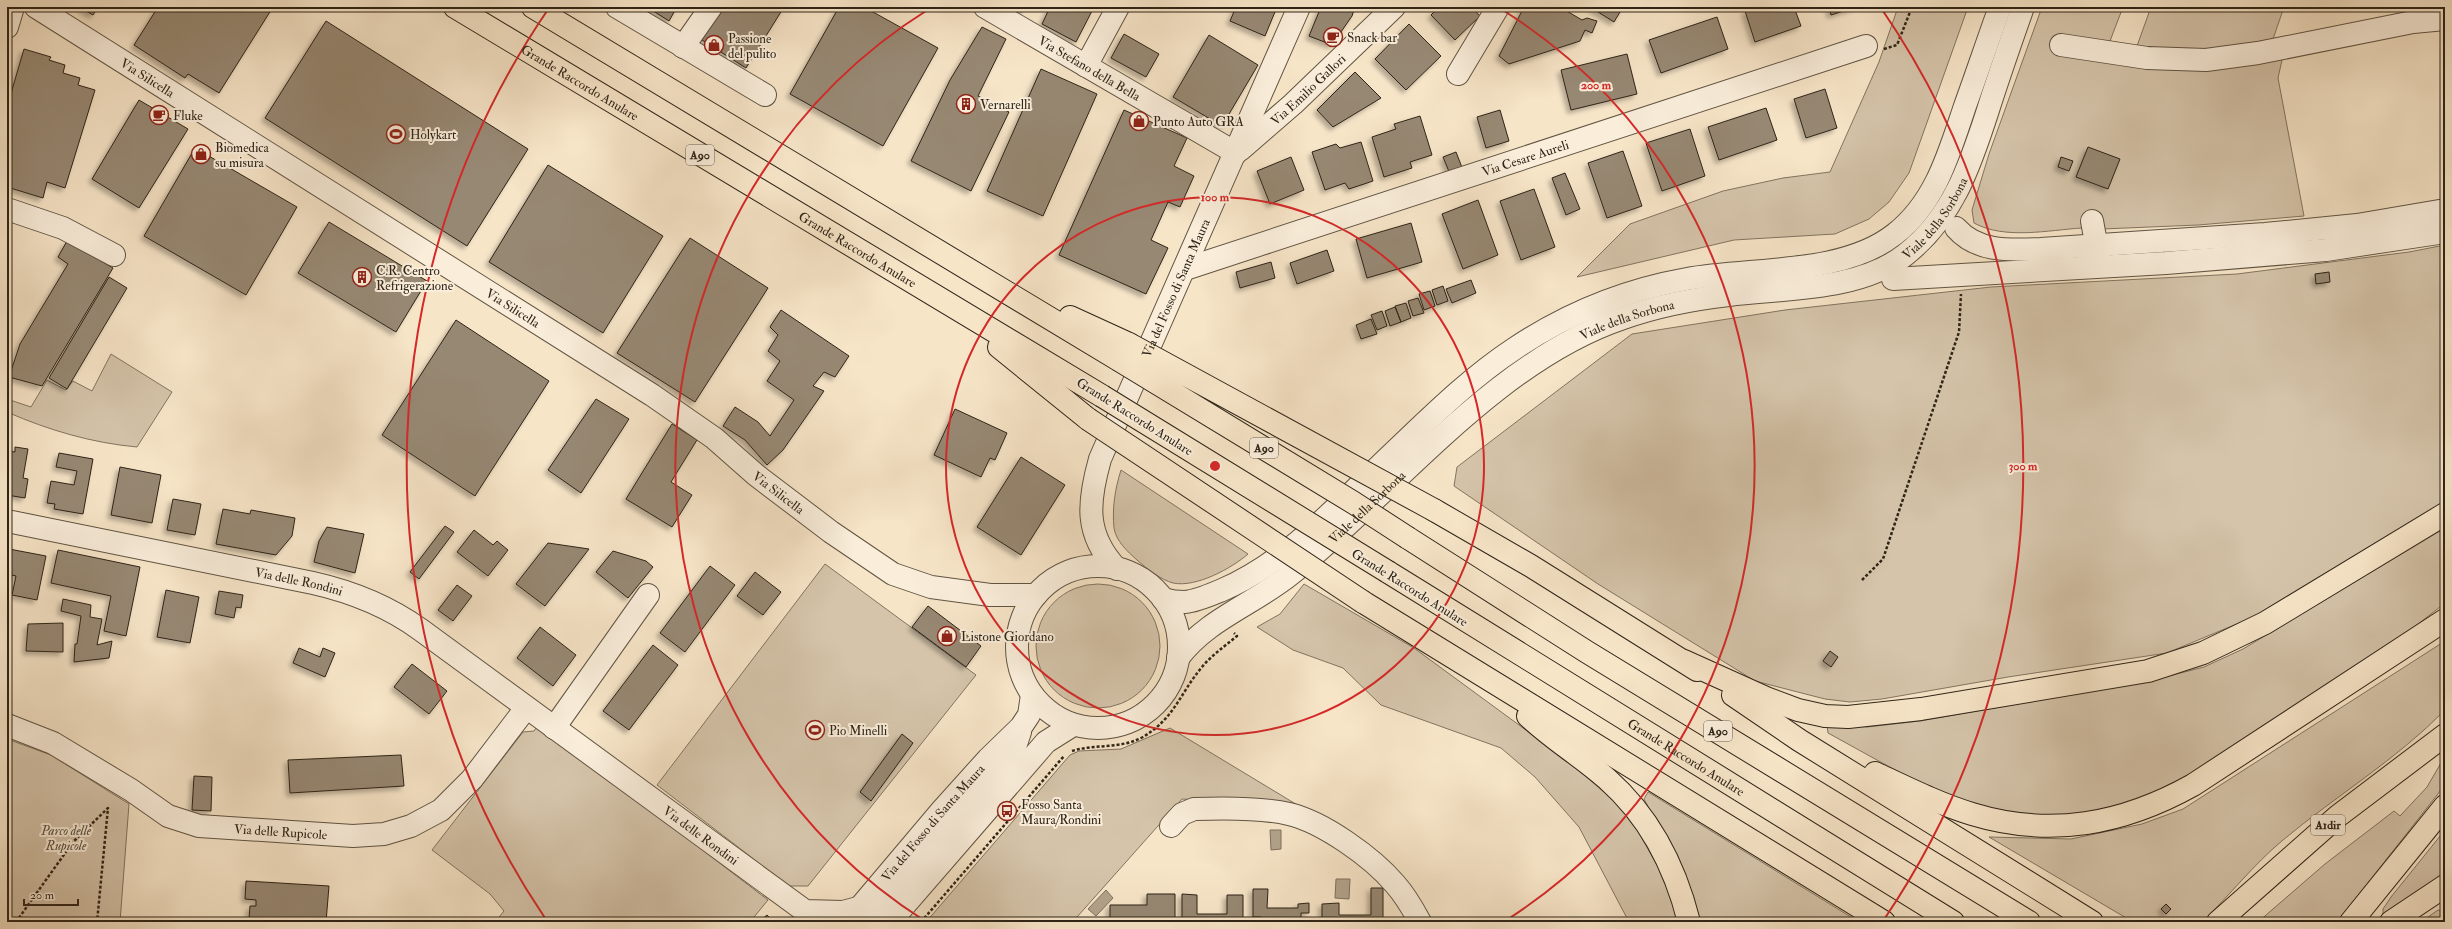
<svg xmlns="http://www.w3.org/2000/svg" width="2452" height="929" viewBox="0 0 2452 929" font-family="'IM FELL Double Pica',serif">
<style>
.green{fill:#d5c4aa;stroke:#827460}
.water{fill:#b3a38c;stroke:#7e705d}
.building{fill:#978873;stroke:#2e2417;filter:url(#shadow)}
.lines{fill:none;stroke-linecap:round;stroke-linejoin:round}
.minor-casing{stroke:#605443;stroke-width:24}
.highway-casing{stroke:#2e2417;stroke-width:24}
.path{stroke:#2e2417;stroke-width:2.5;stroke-dasharray:3 2;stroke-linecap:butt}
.minor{stroke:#faeedb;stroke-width:22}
.highway{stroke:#f7e5c8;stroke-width:22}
.highway-bridge-casing{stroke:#2e2417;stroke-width:24;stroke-linecap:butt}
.highway-bridge{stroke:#f7e5c8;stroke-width:22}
.ring{fill:none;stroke:#d62828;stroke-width:2}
.labels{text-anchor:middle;stroke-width:4;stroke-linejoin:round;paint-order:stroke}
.shield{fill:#faeedb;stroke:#6b6152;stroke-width:1}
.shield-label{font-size:12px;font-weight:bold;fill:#2e2417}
.poi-label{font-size:13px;fill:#2e2417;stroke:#faeedb;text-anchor:start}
.street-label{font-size:13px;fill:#2e2417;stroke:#faeedb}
.park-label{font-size:13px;font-style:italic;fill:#584c3c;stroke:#faeedb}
.centre{fill:#d62828;stroke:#faeedb;stroke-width:2}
.ring-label{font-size:12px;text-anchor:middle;font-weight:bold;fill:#d62828;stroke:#faeedb;stroke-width:4;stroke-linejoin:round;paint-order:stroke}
</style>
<defs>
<filter id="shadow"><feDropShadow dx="-3.5" dy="3.5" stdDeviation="2" flood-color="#0004"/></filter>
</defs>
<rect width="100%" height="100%" fill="#f7e5c8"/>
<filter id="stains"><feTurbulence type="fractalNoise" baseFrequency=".005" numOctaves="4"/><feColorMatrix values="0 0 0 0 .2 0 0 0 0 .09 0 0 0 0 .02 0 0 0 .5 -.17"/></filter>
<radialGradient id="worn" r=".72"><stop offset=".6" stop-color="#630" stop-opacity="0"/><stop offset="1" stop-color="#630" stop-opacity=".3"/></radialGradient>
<path class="green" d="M1898,7H1968L1909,173L1889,202L1869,219L1835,234L1734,240L1577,277L1630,224L1723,191L1783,178L1830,172L1879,62Z
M2042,7H2123L2110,41L2137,46L2151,7H2284L2273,39L2217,49L2282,60L2278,78L2304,216L2198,225L2102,229L2084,220L2082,228C2049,230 2005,240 1974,223L1972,210L1989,154Z
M2445,245V506L2275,608L2167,653L2008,677L1882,699L1850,702L1825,699L1755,681L1598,584L1454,486L1457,467L1632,334L1785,310L1991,287L2237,274L2409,252Z
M111,354L172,392L137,447C92,443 48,430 7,412V399L31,407L47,380L66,390L73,381L92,391Z
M1121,470L1248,554C1232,568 1196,588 1173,583C1161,580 1146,568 1137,560C1127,551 1116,541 1114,528C1112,508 1115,489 1121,470Z
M2445,528V603L2413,628L2191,774C2127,811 2048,830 1975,805C1923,788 1876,759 1828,733L1827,724L1867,727L1920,721L2153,680L2204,667L2243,649Z
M825,564L976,675L808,886H789L657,785Z
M1036 646a62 62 0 1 1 124 0a62 62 0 1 1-124 0Z
M1304,584L1414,648L1564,758L1617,803L1635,826L1657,865L1681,922H1629L1579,827L1535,777L1501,748L1381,705L1343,668L1293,650L1257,627L1280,614Z
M2445,641V710C2396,760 2337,795 2283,840C2253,865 2230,895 2202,922H2133L1989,837L2071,839L2142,824L2183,809Z
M536,728L616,784L768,900L750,922L733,920L710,922H495L504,911L490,894L432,850L523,732L534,731Z
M1170,728L1299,806L1182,799L1077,917L1076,922H926L1070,755L1079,751L1121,749Z
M7,739L51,755L129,804L120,922H7Z
M2445,756V785L2337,922H2258L2325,864L2394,811L2400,816L2427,787Z
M1648,792L1859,922H1698L1674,855L1644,799Z
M2445,830V877L2383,915V909L2391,897Z
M2438,910L2442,911V922H2421Z"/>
<path class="water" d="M1270,830H1281V849L1271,850Z
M1336,879H1350L1349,899L1335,898Z
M1106,890L1113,898L1096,916L1088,909Z"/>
<path class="building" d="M79,7H98L93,15Z
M158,7H273L219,93L188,74L185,78L134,45Z
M647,7H677L669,21Z
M722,7H784L746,68L702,40Z
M839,7H864L938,48L883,146L790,94Z
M1012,7H1025L1022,12Z
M1050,7H1085L1092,11L1076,42L1042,24Z
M1236,7H1277L1265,36L1230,21Z
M1321,7H1355L1352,16L1332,45L1309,36Z
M1439,7H1472L1480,16L1455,40L1431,15Z
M1524,7H1560L1582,20L1587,18L1597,21L1592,33L1585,30L1580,41L1509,64L1499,56Z
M1590,7H1623L1614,22Z
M1756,7H1794L1801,26L1755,42L1745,11Z
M1829,7H1856L1831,15Z
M1717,17L1728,49L1661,73L1649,40Z
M326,21L528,149L467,246L265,118Z
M1409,24L1441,56L1406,90L1375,59Z
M982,27L1006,39L978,96L1009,112L971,191L911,161L950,80Z
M1124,34L1159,54L1146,77L1111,58Z
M1209,35L1258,65L1222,126L1173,97Z
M24,49L51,57L49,60L65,65L63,73L80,78L78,85L95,90L65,188L47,182L43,198L7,187V107Z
M1627,54L1637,94L1571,110L1561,70Z
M1041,69L1097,94L1043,216L987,191Z
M1355,72L1381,98L1333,127L1317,110Z
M1825,89L1837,128L1806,138L1794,99Z
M139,100L188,129L139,208L92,179Z
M1766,108L1777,140L1719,160L1708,127Z
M1124,110L1187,138L1174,166L1194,176L1180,207L1168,202L1151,240L1168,248L1146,294L1059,255Z
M1500,110L1509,141L1486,148L1477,117Z
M1420,116L1432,155L1410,162L1412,168L1384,177L1372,137L1396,129L1394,124Z
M1690,129L1705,176L1662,191L1646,143Z
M1361,142L1373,181L1349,189L1345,183L1325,190L1312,152L1336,144L1340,148Z
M2088,147L2120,159L2108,189L2076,177Z
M195,148L297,207L246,295L144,236Z
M1623,151L1642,206L1607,218L1588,163Z
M1456,152L1463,170L1450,174L1443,157Z
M1291,157L1304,190L1270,204L1257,171Z
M2061,157L2073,161L2069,171L2058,167Z
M548,165L663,236L603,333L489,262Z
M1565,173L1580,209L1566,215L1552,178Z
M1534,189L1555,247L1521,260L1500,201Z
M1478,200L1498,255L1463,269L1442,214Z
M329,222L427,281L396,332L298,273Z
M1411,223L1422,262L1367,278L1356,239Z
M690,238L768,288L695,402L617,353Z
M67,241L113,268L42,386L9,377L20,344L68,264L58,257Z
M1327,250L1334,271L1297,284L1290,263Z
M1271,262L1275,278L1240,288L1236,272Z
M2329,272L2330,282L2316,284L2315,274Z
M109,277L127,288L67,389L49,378Z
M1471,280L1476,293L1452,303L1446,289Z
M1443,286L1448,301L1437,305L1432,290Z
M1430,291L1435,306L1424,310L1419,294Z
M1418,298L1424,313L1413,316L1408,301Z
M1406,303L1411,318L1401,322L1395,306Z
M1395,307L1401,322L1390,326L1385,311Z
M781,310L849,356L835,377L824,372L813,386L824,391L783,450L767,465L745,440L723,426L735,407L758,422L770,436L794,400L767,381L780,361L768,351L778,335L770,327Z
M1382,311L1387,326L1377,330L1371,315Z
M1371,319L1377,334L1361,339L1356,325Z
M456,320L549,381L475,496L382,435Z
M596,399L629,419L581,493L548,470Z
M955,409L1007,433L995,460L990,458L981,477L934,455Z
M672,424L697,440L671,482L692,495L672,527L626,499Z
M15,447L28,449L23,478L28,479L25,498L7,495V451L15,452Z
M59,453L93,459L83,514L54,509L55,504L47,503L51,481L74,485L77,471L56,467Z
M1021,457L1065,485L1021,555L977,527Z
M120,467L161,475L152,523L111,515Z
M173,499L201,504L195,535L167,530Z
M223,509L250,514L251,510L295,518L292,536L276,555L216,544Z
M445,526L454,532L419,579L410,572Z
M327,527L364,534L355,573L314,562L319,541Z
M474,530L493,545L497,541L508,550L488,576L457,552Z
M548,543L589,549L545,606L516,584Z
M9,549L46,556L37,600L12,595L16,576L7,574Z
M58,550L140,567L126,636L104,631L111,596L51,583Z
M613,551L646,561L653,567L628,598L596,572Z
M710,566L735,585L685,652L660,633Z
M755,572L781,592L763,615L737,596Z
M457,585L472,596L453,621L438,610Z
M166,590L199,597L190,643L157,637Z
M219,591L243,595L241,608L236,607L234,618L215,614Z
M63,599L91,605L90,617L102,619L97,645L112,641L109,658L74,662L75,644H77L81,616L61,611Z
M928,606L981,646L966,667L912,627Z
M63,623V652L26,651L28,624Z
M540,627L576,655L553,686L517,658Z
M653,645L678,665L629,730L603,711Z
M299,648L320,657L323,648L335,653L325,677L293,663Z
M1830,651L1838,657L1831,667L1823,661Z
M412,664L447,691L429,714L394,687Z
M902,734L913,743L871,801L860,792Z
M401,755L404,786L290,793L288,760Z
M194,776L212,777L211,811L192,810Z
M246,881L329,886L326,922H257V919H249L250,906H256V900L245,899Z
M1371,888H1383V922H1322V904L1339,903V915H1371Z
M1253,889H1268L1267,908H1298V904L1309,903V913H1301V922H1261V917H1253Z
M1147,894H1175V922H1110V905H1147Z
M1182,894L1197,895V914H1227V895H1243V922H1182Z
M2166,904L2171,909L2166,914L2161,909Z
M767,915L774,922H759Z"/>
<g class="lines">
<defs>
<g id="minor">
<path id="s1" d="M36,7L652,395L714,438L756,475L831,532L893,574L931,587L990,595H1036"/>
<path d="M617,7L765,95"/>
<path id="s2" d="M985,7L1236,153"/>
<path d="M7,27L13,7"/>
<path d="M2061,45L2147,58L2206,60L2258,53L2413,22L2445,19"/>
<path d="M683,47L711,7"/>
<path d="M1086,66L1118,7"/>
<path d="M1458,74L1498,7"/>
<path id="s3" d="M1240,150L1293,104L1394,7"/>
<path d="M7,209L63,228L114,255"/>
<path d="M2092,221L2099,259"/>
<path d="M1956,228C1978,253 2011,250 2041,249L2265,234L2357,225L2445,210"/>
<path id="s4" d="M1185,269L1866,46"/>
<path d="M1893,279L2166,263L2326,250L2445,232"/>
<path id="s5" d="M7,521L313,583C353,592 388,606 421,630L805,911L843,912L858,908"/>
<circle cx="1098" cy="647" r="81"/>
<path id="s6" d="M1117,569C1084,534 1088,502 1100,459L1299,7"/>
<path d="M1163,599C1170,601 1178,602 1185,602C1197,601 1210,595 1222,590C1289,561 1340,503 1393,453C1431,417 1470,378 1514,349C1566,314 1625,290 1687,279C1751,267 1842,276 1895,234C1936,202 1949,153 1965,106C1977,73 1988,40 2000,7"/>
<path id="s7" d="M1178,658C1207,619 1254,604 1291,574C1396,490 1495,361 1623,318C1657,306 1693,299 1729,295C1784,288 1859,291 1905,255C1953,217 1970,166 1988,110C1999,75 2011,41 2023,7"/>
<path id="s8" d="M7,725L53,743L131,790L168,816L199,826L353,836L384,834L411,826L441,810L472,779L526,708"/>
<path d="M554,728L648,595"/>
<path d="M1171,826L1182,814L1194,809C1220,808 1263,808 1289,814C1323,822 1372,857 1395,884C1405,895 1413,909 1420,922"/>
<path id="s9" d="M850,919L942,810L988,759L1021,727L1029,715L1032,695"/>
<path d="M868,922L999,773L1013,753L1020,732"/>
<path d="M890,922L1046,742L1073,725"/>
</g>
<g id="highway">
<path id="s10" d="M455,7L1102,396"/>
<path d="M533,7L1119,360"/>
<path d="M1070,317L1129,344"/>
<path d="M999,347L1088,419"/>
<path d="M1434,510L1531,566L1697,670"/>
<path d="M1408,538L1587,652L2029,922"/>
<path id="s11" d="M1388,572L1953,922"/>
<path d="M1363,602L1884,922"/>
<path d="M1684,661L1766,698L1798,710L1825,716L1848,717L1921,709L2148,671L2203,653L2265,623L2445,514"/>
<path d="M1733,695L1799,740L2092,922"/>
<path d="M1528,716C1552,739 1581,756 1607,779C1650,817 1675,866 1689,922"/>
<path d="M1875,773C1907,788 1939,804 1972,814C2051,838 2123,824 2193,785L2445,620"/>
<path d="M2218,922L2338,816L2445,735"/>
<path d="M2351,922L2445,806"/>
<path d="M2391,922L2445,886"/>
</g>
</defs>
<use href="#minor" class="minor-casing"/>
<use href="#highway" class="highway-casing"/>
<path class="path" d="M1884,49L1897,45L1912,7
M1862,580L1883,559L1900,508L1959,332L1961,294
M1072,751C1094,744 1119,749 1141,738C1174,720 1180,693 1202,667C1212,655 1225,646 1237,636L1234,633
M16,922L73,842L108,808L97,922
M921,922L1064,756"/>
<use href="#minor" class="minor"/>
<use href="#highway" class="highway"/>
<defs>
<path id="highway-bridge" d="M1129,344L1434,510
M1119,360L1354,503L1408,538
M1102,396L1388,572
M1088,419L1363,602"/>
</defs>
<use href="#highway-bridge" class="highway-bridge-casing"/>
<use href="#highway-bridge" class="highway-bridge"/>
</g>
<g class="ring">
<circle cx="1215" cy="466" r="269"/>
<path d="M925 921A539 539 0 0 1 929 9M1501 9A539 539 0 0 1 1505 921"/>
<path d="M545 918A808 808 0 0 1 549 8M1881 8A808 808 0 0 1 1885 918"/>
</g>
<defs>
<symbol id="cafe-ring" viewBox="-11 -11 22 22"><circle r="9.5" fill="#faeedb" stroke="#8f2418" stroke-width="1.5"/><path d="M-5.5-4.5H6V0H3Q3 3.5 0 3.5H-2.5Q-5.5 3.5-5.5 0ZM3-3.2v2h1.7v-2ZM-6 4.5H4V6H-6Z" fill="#8f2418"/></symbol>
<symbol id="shop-ring" viewBox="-11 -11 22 22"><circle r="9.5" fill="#faeedb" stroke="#8f2418" stroke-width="1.5"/><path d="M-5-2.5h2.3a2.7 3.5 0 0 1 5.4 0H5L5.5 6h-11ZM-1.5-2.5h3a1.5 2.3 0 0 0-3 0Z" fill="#8f2418"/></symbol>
<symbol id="building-ring" viewBox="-11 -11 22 22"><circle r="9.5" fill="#faeedb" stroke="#8f2418" stroke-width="1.5"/><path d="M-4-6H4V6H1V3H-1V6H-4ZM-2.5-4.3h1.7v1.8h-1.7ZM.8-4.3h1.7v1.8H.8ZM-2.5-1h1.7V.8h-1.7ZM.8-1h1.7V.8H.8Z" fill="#8f2418"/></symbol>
<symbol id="stadium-ring" viewBox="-11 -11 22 22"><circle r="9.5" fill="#faeedb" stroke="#8f2418" stroke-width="1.5"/><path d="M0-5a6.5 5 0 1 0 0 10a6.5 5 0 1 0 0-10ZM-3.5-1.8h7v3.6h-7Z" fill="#8f2418"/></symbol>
<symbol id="bus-ring" viewBox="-11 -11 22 22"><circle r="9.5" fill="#faeedb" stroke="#8f2418" stroke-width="1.5"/><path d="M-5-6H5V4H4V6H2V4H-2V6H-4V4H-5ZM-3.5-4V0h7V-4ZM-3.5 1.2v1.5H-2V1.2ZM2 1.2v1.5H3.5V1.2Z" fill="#8f2418"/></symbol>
</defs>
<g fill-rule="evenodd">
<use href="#cafe-ring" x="1322" y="26" width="22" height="22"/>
<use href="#shop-ring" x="703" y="34" width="22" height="22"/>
<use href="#building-ring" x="955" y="93" width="22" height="22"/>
<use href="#cafe-ring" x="148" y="104" width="22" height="22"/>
<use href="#shop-ring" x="1128" y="110" width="22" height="22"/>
<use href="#stadium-ring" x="385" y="123" width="22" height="22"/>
<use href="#shop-ring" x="190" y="143" width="22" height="22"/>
<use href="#building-ring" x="351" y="266" width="22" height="22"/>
<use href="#shop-ring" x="936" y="625" width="22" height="22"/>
<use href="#stadium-ring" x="804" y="719" width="22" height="22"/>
<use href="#bus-ring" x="996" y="800" width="22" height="22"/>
</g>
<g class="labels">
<g class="shield">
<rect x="686" y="145" width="28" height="20" rx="3"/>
<rect x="1250" y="438" width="28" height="20" rx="3"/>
<rect x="1704" y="721" width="28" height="20" rx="3"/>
<rect x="2311" y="815" width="34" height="20" rx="3"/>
</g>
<g class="shield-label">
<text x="700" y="159">A90</text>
<text x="1264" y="452">A90</text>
<text x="1718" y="735">A90</text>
<text x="2328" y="829">A1dir</text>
</g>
<g class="poi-label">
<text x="1347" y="42">Snack bar</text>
<text x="728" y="43">Passione<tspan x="728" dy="15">del pulito</tspan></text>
<text x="980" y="109">Vernarelli</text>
<text x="173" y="120">Fluke</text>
<text x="1153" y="126">Punto Auto GRA</text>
<text x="410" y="139">Holykart</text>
<text x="215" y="152">Biomedica<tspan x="215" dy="15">su misura</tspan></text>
<text x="376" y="275">C.R. Centro<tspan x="376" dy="15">Refrigerazione</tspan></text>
<text x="961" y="641">Listone Giordano</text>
<text x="829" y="735">Pio Minelli</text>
<text x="1021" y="809">Fosso Santa<tspan x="1021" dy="15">Maura/Rondini</tspan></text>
</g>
<g class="street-label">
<text dy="5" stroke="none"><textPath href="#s2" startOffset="121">Via Stefano della Bella</textPath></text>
<text dy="5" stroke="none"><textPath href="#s1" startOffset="132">Via Silicella</textPath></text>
<text dy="5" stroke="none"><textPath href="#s10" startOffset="146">Grande Raccordo Anulare</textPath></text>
<text dy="5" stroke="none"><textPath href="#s3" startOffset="91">Via Emilio Gallori</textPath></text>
<text dy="5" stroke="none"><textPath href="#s4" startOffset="358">Via Cesare Aureli</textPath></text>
<text dy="5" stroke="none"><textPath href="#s7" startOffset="903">Viale della Sorbona</textPath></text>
<text dy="5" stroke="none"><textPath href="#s10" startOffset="470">Grande Raccordo Anulare</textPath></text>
<text dy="5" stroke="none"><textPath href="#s6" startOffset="305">Via del Fosso di Santa Maura</textPath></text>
<text dy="5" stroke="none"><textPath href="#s1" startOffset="564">Via Silicella</textPath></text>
<text dy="5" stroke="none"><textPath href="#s7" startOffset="567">Viale della Sorbona</textPath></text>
<text transform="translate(1135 416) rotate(32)" y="5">Grande Raccordo Anulare</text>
<text dy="5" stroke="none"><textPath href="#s1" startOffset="888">Via Silicella</textPath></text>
<text dy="5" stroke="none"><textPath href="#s7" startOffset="243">Viale della Sorbona</textPath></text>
<text dy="5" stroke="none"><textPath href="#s5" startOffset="298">Via delle Rondini</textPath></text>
<text transform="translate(1410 587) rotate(32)" y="5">Grande Raccordo Anulare</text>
<text dy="5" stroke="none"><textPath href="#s11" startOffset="351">Grande Raccordo Anulare</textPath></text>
<text dy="5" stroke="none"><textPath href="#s9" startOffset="127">Via del Fosso di Santa Maura</textPath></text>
<text dy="5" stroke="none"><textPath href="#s8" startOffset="300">Via delle Rupicole</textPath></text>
<text dy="5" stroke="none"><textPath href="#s5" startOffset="778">Via delle Rondini</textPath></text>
</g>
<g class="park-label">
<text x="66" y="835">Parco delle<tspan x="66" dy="15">Rupicole</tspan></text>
</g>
</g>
<circle cx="1215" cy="466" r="6" class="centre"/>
<g class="ring-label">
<text x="1596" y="89">200 m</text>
<text x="1215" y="201">100 m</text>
<text x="2023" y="470">300 m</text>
</g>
<rect width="2452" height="929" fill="none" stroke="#f7e5c8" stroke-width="24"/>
<rect x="8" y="8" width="2436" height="913" fill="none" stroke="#2e2417" stroke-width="2"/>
<rect x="12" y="12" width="2428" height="905" fill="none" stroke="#2e2417"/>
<path d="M24 899v6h54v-6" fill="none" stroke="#2e2417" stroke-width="2"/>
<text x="30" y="899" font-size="12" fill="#2e2417" stroke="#faeedb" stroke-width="3" paint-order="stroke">20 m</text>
<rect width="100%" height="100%" filter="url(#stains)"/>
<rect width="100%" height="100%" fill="url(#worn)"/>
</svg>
